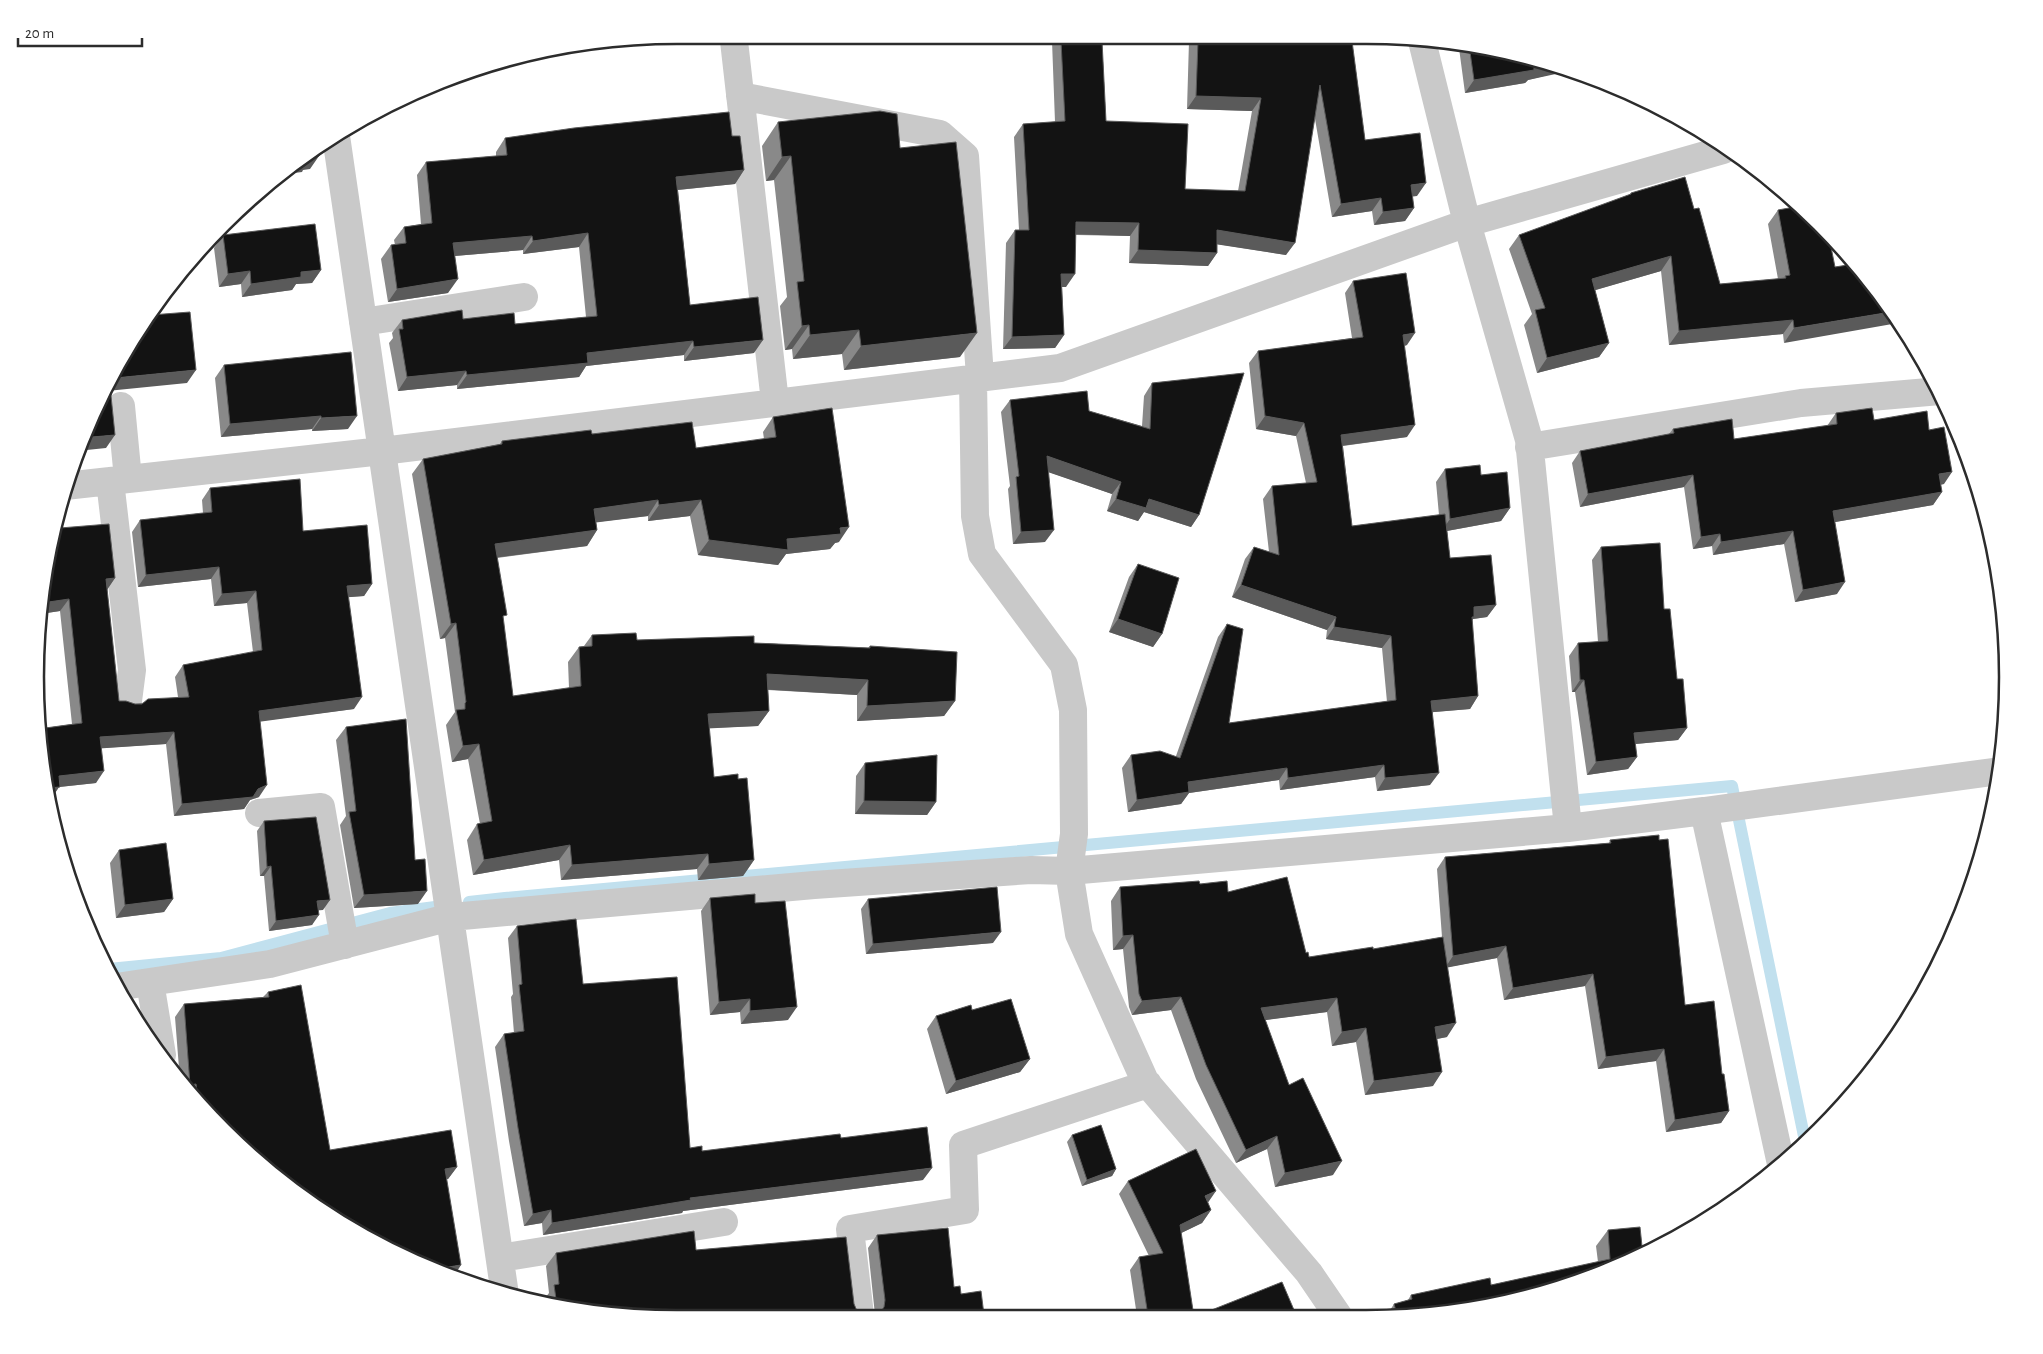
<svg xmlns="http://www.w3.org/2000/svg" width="2043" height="1354" viewBox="0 0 2043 1354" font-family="'Alegreya Sans',sans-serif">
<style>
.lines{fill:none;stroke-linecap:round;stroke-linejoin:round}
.stream{stroke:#c1e0ee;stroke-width:12}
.minor{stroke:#c9c9c9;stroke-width:28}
.wall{fill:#898989}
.shaded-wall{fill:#5a5a5a}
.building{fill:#131313;stroke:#5a5a5a}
.rim{fill:none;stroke:#2c2c2c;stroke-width:2.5}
</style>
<rect width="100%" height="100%" fill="#fff"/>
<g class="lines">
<path class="stream" d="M469,902L505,898L1732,786L1805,1141
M109,969L221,958L390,913L450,905"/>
<path class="minor" d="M734,41L775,402
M1422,41L1467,223L1529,440L1568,828
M740,96L940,134L965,156L980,377
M336,136L505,1295
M363,322L524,297
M973,378L975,516L982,554L1064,665L1073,710L1074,834L1069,871L1079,934L1145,1081L1309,1273L1339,1317
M121,406L128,479
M1529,447L1801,403L1940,391
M110,481L132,670L128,701
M65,486L382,451L1060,368L1467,223L1723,150
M1704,811L2000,771
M259,813L321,807L345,945
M150,982L162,1055
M116,987L270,964L451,917L814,885L1031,870L1069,871L1568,828L1704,811L1781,1164
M500,1258L724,1222
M860,1315L850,1229L965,1210L963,1145L1148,1084"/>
</g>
<path class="wall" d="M1052,41H1102L1106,121L1185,189L1238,191L1252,111L1187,109L1189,41H1352L1365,140L1417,196H1412L1414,208L1405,221L1374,225L1372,211L1332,217L1315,119L1286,255L1217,244V253L1208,266L1129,263L1130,236L1076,235L1066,287H1062L1064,335L1055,348L1003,349L1006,243L1015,230H1019L1014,137L1023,124L1055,122Z
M1462,43L1572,69L1528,80L1525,83L1465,93L1459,48Z
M778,122L900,148L960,357L844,370L842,354L793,359L792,349L785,350L780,306L787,297L774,180L766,181L762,146Z
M732,136L744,170L735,184L678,190L690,305L754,353L684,361V355L586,366L579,377L457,389V385L398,391L389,343L393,338L392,333L402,320L463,319L515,324L586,317L579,247L523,254V250L455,256L448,293L388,302L381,259L391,245H395L394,240L404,227L421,224L417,175L426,162L496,156V152L505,138Z
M1631,193L1694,209L1720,284L1778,279L1768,224L1778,210L1835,267L1854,264L1784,343L1783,334L1669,345L1661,271L1595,290L1609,343L1599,357L1537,373L1524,325L1532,314L1509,249L1519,235L1629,195Z
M223,235L321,270L312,283L296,284L292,290L242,297L241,284L219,287L214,248Z
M1353,281L1407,345L1405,346L1407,437L1343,446L1352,526L1439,515L1436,482L1445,469L1481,475L1510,508L1501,521L1447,531L1450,558L1496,605L1487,617L1473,619L1472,620L1478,696L1470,709L1433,712L1430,785L1377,791L1375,777L1280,790L1279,780L1189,793L1181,804L1128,812L1122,768L1131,755L1176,756L1218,637L1227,624L1229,723L1387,702L1382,648L1326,639L1327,630L1232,597L1245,559L1254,547L1269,552L1263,499L1272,486L1306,483L1296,436L1256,429L1249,363L1258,351L1352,338L1345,293Z
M224,365L348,429L312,431V429L221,437L215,378Z
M1152,383L1199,515L1191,527L1144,512L1138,521L1107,511L1112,494L1049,472L1045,542L1013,544L1008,489L1010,486L1001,412L1010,400L1089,411L1142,426L1144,396Z
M1836,413L1929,430L1944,484L1940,485L1942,492L1933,505L1835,522L1837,594L1795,602L1784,544L1713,555L1712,546L1693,549L1684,487L1580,507L1572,463L1580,451L1669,434L1673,429L1734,439L1827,426Z
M773,417L839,542L835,543L830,549L786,554L778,565L698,555L690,516L648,521V516L596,522L597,530L587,546L497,558L503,620L513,696L569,688L568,662L579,647L584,646L592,635L637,640L754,643L868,648L870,646L955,701L944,716L857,721V695L768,690L769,711L758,726L709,728L714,777L738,779L754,860L743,876L698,880L697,869L561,880L559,860L473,875L467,840L477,824H480L468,759L452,762L446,725L455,712L445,638L440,639L412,474L423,459L500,444L502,441L592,434L696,448L764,439L763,432Z
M210,488L303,531L372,584L364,596L348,597L354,709L260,721L259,797L250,800L244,809L174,816L166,744L102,748L96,783L59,787L51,799H50L38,729L72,724L60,611L40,614L53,532L58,531L60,528L115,578L107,589L119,701L135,704L178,697L175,677L183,665L253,652L247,603L214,606L211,579L138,587L132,532L140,520L203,513L202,500Z
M1601,547L1664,609L1677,679L1687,728L1678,740L1635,744L1637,757L1628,769L1587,775L1575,692H1572L1569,656L1578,643L1598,642L1592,560Z
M1138,564L1162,634L1153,647L1109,632L1129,577Z
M346,727L418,904L354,908L340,825L346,816L336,740Z
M865,763L936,802L927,815L855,814L856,776Z
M264,821L323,910H319L312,925L269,931L264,876H260L257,831Z
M1610,840L1685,1005L1722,1074L1729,1111L1721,1123L1666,1132L1656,1061L1598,1069L1585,986L1504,1000L1497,958L1448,967L1447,1037L1437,1039L1433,1086L1365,1095L1356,1042L1332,1046L1327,1012L1265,1020L1289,1085L1333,1175L1275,1187L1267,1149L1236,1163L1196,1079L1171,1010L1132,1015L1129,1007L1123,949L1113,950L1111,901L1120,887L1200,884L1228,892L1306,953L1309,957L1373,949L1442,937L1437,869L1445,857L1609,843Z
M119,850L173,899L164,912L116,918L110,863Z
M710,898L755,903L788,1020L741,1024L740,1012L710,1015L701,911Z
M868,899L993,943L866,954L861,909Z
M517,926L583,984L690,1148L702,1151L841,1138L923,1180L683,1211L682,1213L543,1235L542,1223L524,1226L509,1141L495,1047L504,1034L514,1033L511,997L513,994L508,938Z
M268,992L330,1150L457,1167L448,1179L253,1159L194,1100L180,1081L175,1017L184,1004L263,997Z
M972,1010L1030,1059L1020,1072L946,1094L927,1029L936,1016Z
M1072,1135L1116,1169L1112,1176L1082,1186L1067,1142Z
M1128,1181L1208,1203L1211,1210L1202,1223L1181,1233L1194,1317L1137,1316L1130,1270L1139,1257L1149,1256L1119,1194Z
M1608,1230L1643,1256L1408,1318H1385L1394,1304L1408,1300L1411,1295L1491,1285L1598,1262L1596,1246Z
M877,1235L954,1287L961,1294L875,1315L868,1248Z
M696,1250L854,1304L857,1311L593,1313L546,1304L545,1298L549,1293L546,1266L556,1253Z"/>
<path class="shaded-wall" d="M1550,64L1574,70L1528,80L1525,83L1465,93L1474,80Z
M1196,96L1261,98L1252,111L1187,109Z
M319,156L310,169L303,170L302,172L279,175L297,161Z
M791,156L774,180L766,181L782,157Z
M744,170L735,184L667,191L676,177Z
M1426,183L1417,196L1402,198L1411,185Z
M1381,198L1372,211L1332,217L1341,204Z
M1414,208L1405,221L1374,225L1383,212Z
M1076,222L1139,223L1130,236L1067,234Z
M1217,230L1295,243L1286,255L1208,243Z
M588,233L579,247L523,254L533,241Z
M532,236L523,250L443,257L453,243Z
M1138,250L1217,253L1208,266L1129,263Z
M1671,256L1661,271L1582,294L1592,279Z
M321,270L312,283L296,284L292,290L242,297L251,284L301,272Z
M250,271L241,284L219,287L228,274Z
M1061,274H1075L1066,287H1052Z
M458,279L448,293L388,302L397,289Z
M1891,312L1898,323L1784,343L1794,328Z
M1793,320L1783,334L1669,345L1679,331Z
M809,325L792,349L785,350L802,326Z
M859,330L842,354L793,359L810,335Z
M977,333L960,357L844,370L861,346Z
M1415,333L1407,345L1395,347L1403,335Z
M1064,335L1055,348L1003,349L1012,337Z
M763,340L754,353L684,361L694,347Z
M693,341L684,355L586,366L579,377L457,389L467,375L587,353Z
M1609,343L1599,357L1537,373L1547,358Z
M196,370L187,383L107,391L115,378Z
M466,371L457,385L398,391L407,377Z
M321,416L312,429L221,437L230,424Z
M357,416L348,429L312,431L321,418Z
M1265,416L1304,423L1296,436L1256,429Z
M1415,425L1407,437L1333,447L1341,435Z
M115,435L106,448L77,451L81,438Z
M1047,456L1121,482L1112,494L1039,469Z
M1952,472L1944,484L1930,486L1939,474Z
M1693,475L1684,487L1580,507L1588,494Z
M1942,492L1933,505L1824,524L1833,511Z
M1116,499H1149L1199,515L1191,527L1144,512L1138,521L1107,511Z
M658,500L648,516L584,524L594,509Z
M701,500L690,516L648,521L659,505Z
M1510,508L1501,521L1441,532L1450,519Z
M849,527L839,542L835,543L830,549L786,554L778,565L698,555L709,540L787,539L840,528Z
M597,530L587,546L485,559L495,544Z
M1054,530L1045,542L1013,544L1021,532Z
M1793,531L1784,544L1713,555L1721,542Z
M1720,534L1712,546L1693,549L1701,537Z
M219,567L211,579L138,587L146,575Z
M115,578L107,590L106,579Z
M1845,582L1837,594L1795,602L1803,590Z
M372,584L364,596L338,598L347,586Z
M1241,585L1336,617L1327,630L1232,597Z
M256,591L247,603L214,606L222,594Z
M69,599L60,611L40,614L42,603Z
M1496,605L1487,617L1473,619L1465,629L1474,607Z
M1118,619L1162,634L1153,647L1109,632Z
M456,623L445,638L440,639L451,624Z
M1334,627L1391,636L1382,648L1326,639Z
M767,674L868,680L857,695L757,689Z
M1580,680H1584L1575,692H1572Z
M1478,696L1470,709L1423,713L1431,701Z
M362,697L354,709L251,723L259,711Z
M955,701L944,716L857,721L867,706Z
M769,711L758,726L697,729L708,714Z
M1687,728L1678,740L1625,745L1634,733Z
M174,732L166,744L92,749L100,737Z
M479,744L468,759L452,762L463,746Z
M1637,757L1628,769L1587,775L1596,762Z
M1384,765L1375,777L1280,790L1288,778Z
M1287,768L1279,780L1189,793L1181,804L1128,812L1137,800L1188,782Z
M104,771L96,783L59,787L51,799H50L48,788L59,776Z
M1439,773L1430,785L1377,791L1385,778Z
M267,785L259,797L250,800L244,809L174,816L182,804L258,789Z
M864,801L936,802L927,815L855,814Z
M570,845L559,860L473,875L484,860Z
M708,854L697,869L561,880L572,865Z
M754,860L743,876L698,880L709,864Z
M271,866L264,876H260L267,867Z
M427,891L418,904L354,908L364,895Z
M173,899L164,912L116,918L125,905Z
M330,900L323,910L310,911L317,901Z
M319,915L312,925L269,931L276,921Z
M1001,932L993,943L866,954L873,944Z
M1133,935L1123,949L1113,950L1123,936Z
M1506,946L1497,958L1445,968L1453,956Z
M1593,974L1585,986L1504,1000L1513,988Z
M1181,997L1171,1010L1132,1015L1142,1001Z
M1337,998L1327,1012L1251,1022L1261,1008Z
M750,999L740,1012L710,1015L719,1002Z
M797,1007L788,1020L741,1024L750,1011Z
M1456,1023L1447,1037L1426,1041L1435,1027Z
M1366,1028L1356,1042L1332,1046L1342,1032Z
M1664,1049L1656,1061L1598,1069L1606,1057Z
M1030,1059L1020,1072L946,1094L956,1081Z
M1442,1072L1433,1086L1365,1095L1374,1081Z
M196,1084L190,1094L187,1090L190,1085Z
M1729,1111L1721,1123L1666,1132L1675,1120Z
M1277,1136L1267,1149L1236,1163L1246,1150Z
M1342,1161L1333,1175L1275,1187L1285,1173Z
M457,1167L448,1179L437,1181L445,1169Z
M932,1168L923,1180L683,1211L682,1213L543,1235L552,1223L690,1198Z
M1116,1169L1112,1176L1082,1186L1087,1180Z
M1216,1191L1207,1204L1205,1196Z
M551,1210L542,1223L524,1226L533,1214Z
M1211,1210L1202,1223L1171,1238L1180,1225Z
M461,1265L454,1276L436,1269Z"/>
<path class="building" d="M1061,41H1102L1106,121L1188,124L1185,189L1245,191L1261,98L1196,96L1198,41H1352L1365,140L1420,133L1426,183L1411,185L1414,208L1383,212L1381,198L1341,204L1320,85L1295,243L1217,230V253L1138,250L1139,223L1076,222L1075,274H1061L1064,335L1012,337L1015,230H1029L1023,124L1065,121Z
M1469,45L1550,64L1534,67V70L1474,80Z
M880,111L897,114L900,148L956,142L977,333L861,346L859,330L810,335L809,325L802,326L797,282L804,281L791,156L782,157L778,122Z
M729,112L732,136H740L744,170L676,177L690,305L758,297L763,340L694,347L693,341L587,353L588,363L467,375L466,371L407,377L399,329H403L402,320L462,310L463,319L514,313L515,324L597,316L588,233L533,241L532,236L453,243L458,279L397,289L391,245L406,243L404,227L432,223L426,162L507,155L505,138L574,128Z
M318,145L319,156L311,157V159L297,161Z
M1685,177L1694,209L1699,208L1720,284L1786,278L1785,276L1790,275L1778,210L1800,206L1829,237L1835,267L1854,264L1876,286L1891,312L1794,328L1793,320L1679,331L1671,256L1592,279L1609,343L1547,358L1535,310L1545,308L1519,235L1631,194V193Z
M315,224L321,270L301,272V277L251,284L250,271L228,274L223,235Z
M1406,273L1415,333L1403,335L1415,425L1341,435L1352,526L1445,514L1450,558L1491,555L1496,605L1474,607V617H1472L1478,696L1431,701L1439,773L1385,778L1384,765L1288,778L1287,768L1188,782L1189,792L1137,800L1131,755L1160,751L1180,758L1227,624L1243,629L1229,723L1396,700L1391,636L1334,627L1336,617L1241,585L1254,547L1279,555L1272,486L1317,482L1304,423L1265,416L1258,351L1363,337L1353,281Z
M190,312L196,370L115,378L151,315Z
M351,352L357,416L321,418V416L230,424L224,365Z
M1244,373L1199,515L1149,499L1146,508L1116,499L1121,482L1047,456L1054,530L1021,532L1016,477L1019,476L1010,400L1087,391L1089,411L1150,429L1152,383Z
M110,386L115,435L81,438L84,432Z
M832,408L849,527L840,528L841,534L787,539L788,550L709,540L701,500L659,505L658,500L594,509L597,530L495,544L507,615L503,616L513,696L581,686L579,647L592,646V635L636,633L637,640L754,636V643L870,648V646L957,652L955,701L867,706L868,680L767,674L769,711L708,714L714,777L738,774V779L747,778L754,860L709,864L708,854L572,865L570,845L484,860L477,824L492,821L479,744L463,746L456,710L465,709V703L466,702L456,623L451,624L423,459L502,444V441L591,430L592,434L692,422L696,448L776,437L773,417Z
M1872,408L1874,420L1927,411L1929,430L1944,427L1952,472L1939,474L1942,492L1833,511L1845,582L1803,590L1793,531L1721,542L1720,534L1701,537L1693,475L1588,494L1580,451L1674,433L1673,429L1732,419L1734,439L1837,424L1836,413Z
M1480,465L1481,475L1507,472L1510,508L1450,519L1445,469Z
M300,479L303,531L367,525L372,584L347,586L362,697L259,711L267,785L258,789L253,797L182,804L174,732L100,737L104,771L59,776L60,787L48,788L38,729L82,723L69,599L42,603L53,532L61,531L60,528L109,524L115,578L106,579L119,701H126L135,704H142L148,699L189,697L183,665L262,650L256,591L222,594L219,567L146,575L140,520L212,512L210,488Z
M1660,543L1664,609H1670L1677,679H1683L1687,728L1634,733L1637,757L1596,762L1584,680H1580L1578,643L1608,641L1601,547Z
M1138,564L1179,578L1162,634L1118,619Z
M406,719L415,860L425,859L427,891L364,895L349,812L356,811L346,727Z
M937,755L936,802L864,801L865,763Z
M316,817L330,900L317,901L319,915L276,921L271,866L267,867L264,821Z
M1659,835V840L1668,839L1685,1005L1714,1001L1722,1074H1724L1729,1111L1675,1120L1664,1049L1606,1057L1593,974L1513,988L1506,946L1453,956L1445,857L1611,843L1610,840Z
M166,843L173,899L125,905L119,850Z
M1287,877L1306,953L1308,952L1309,957L1373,947V949L1443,937L1456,1023L1435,1027L1442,1072L1374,1081L1366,1028L1342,1032L1337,998L1261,1008L1289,1085L1303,1078L1342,1161L1285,1173L1277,1136L1246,1150L1206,1065L1181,997L1142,1001L1139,994L1133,935L1123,936L1120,887L1199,881L1200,884L1227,881L1228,892Z
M997,887L1001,932L873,944L868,899Z
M755,894V903L785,901L797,1007L750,1011V999L719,1002L710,898Z
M576,919L583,984L677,977L690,1148L702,1146V1151L840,1134L841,1138L927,1127L932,1168L690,1198L691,1200L552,1223L551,1210L533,1214L518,1128L504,1034L524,1031L519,985L522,984L517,926Z
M301,985L330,1150L451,1130L457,1167L445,1169L461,1265L436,1269L393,1253L253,1159L199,1105L196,1084L190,1085L184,1004L269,997L268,992Z
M1011,999L1030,1059L956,1081L936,1016L971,1005L972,1010Z
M1101,1125L1116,1169L1087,1180L1072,1135Z
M1196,1149L1216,1191L1205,1196L1211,1210L1180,1225L1194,1317L1148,1316L1139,1257L1163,1253L1128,1181Z
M1640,1227L1643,1256L1532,1297L1408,1318H1398L1394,1304L1412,1299L1411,1295L1490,1278L1491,1285L1610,1259L1608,1230Z
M948,1228L954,1287L960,1286L961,1294L981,1291L984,1315H876L879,1314L884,1307L885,1300L877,1235Z
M694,1231L696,1250L846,1237L854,1304L857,1311L862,1315L593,1313L557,1306L554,1285L559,1284L556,1253Z
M1282,1282L1297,1317H1194Z"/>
<path d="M0 0H2043V1354H0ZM677 44H1366A633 633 0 0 1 1999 677V677A633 633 0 0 1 1366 1310H677A633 633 0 0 1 44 677V677A633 633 0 0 1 677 44Z" fill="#fff" fill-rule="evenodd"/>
<path class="rim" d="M677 44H1366A633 633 0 0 1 1999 677V677A633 633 0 0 1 1366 1310H677A633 633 0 0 1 44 677V677A633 633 0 0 1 677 44Z"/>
<path d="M18 38v8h124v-8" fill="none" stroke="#2c2c2c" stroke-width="2.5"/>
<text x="25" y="38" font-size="15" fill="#2c2c2c" stroke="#ffffff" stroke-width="4" paint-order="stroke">20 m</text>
</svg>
